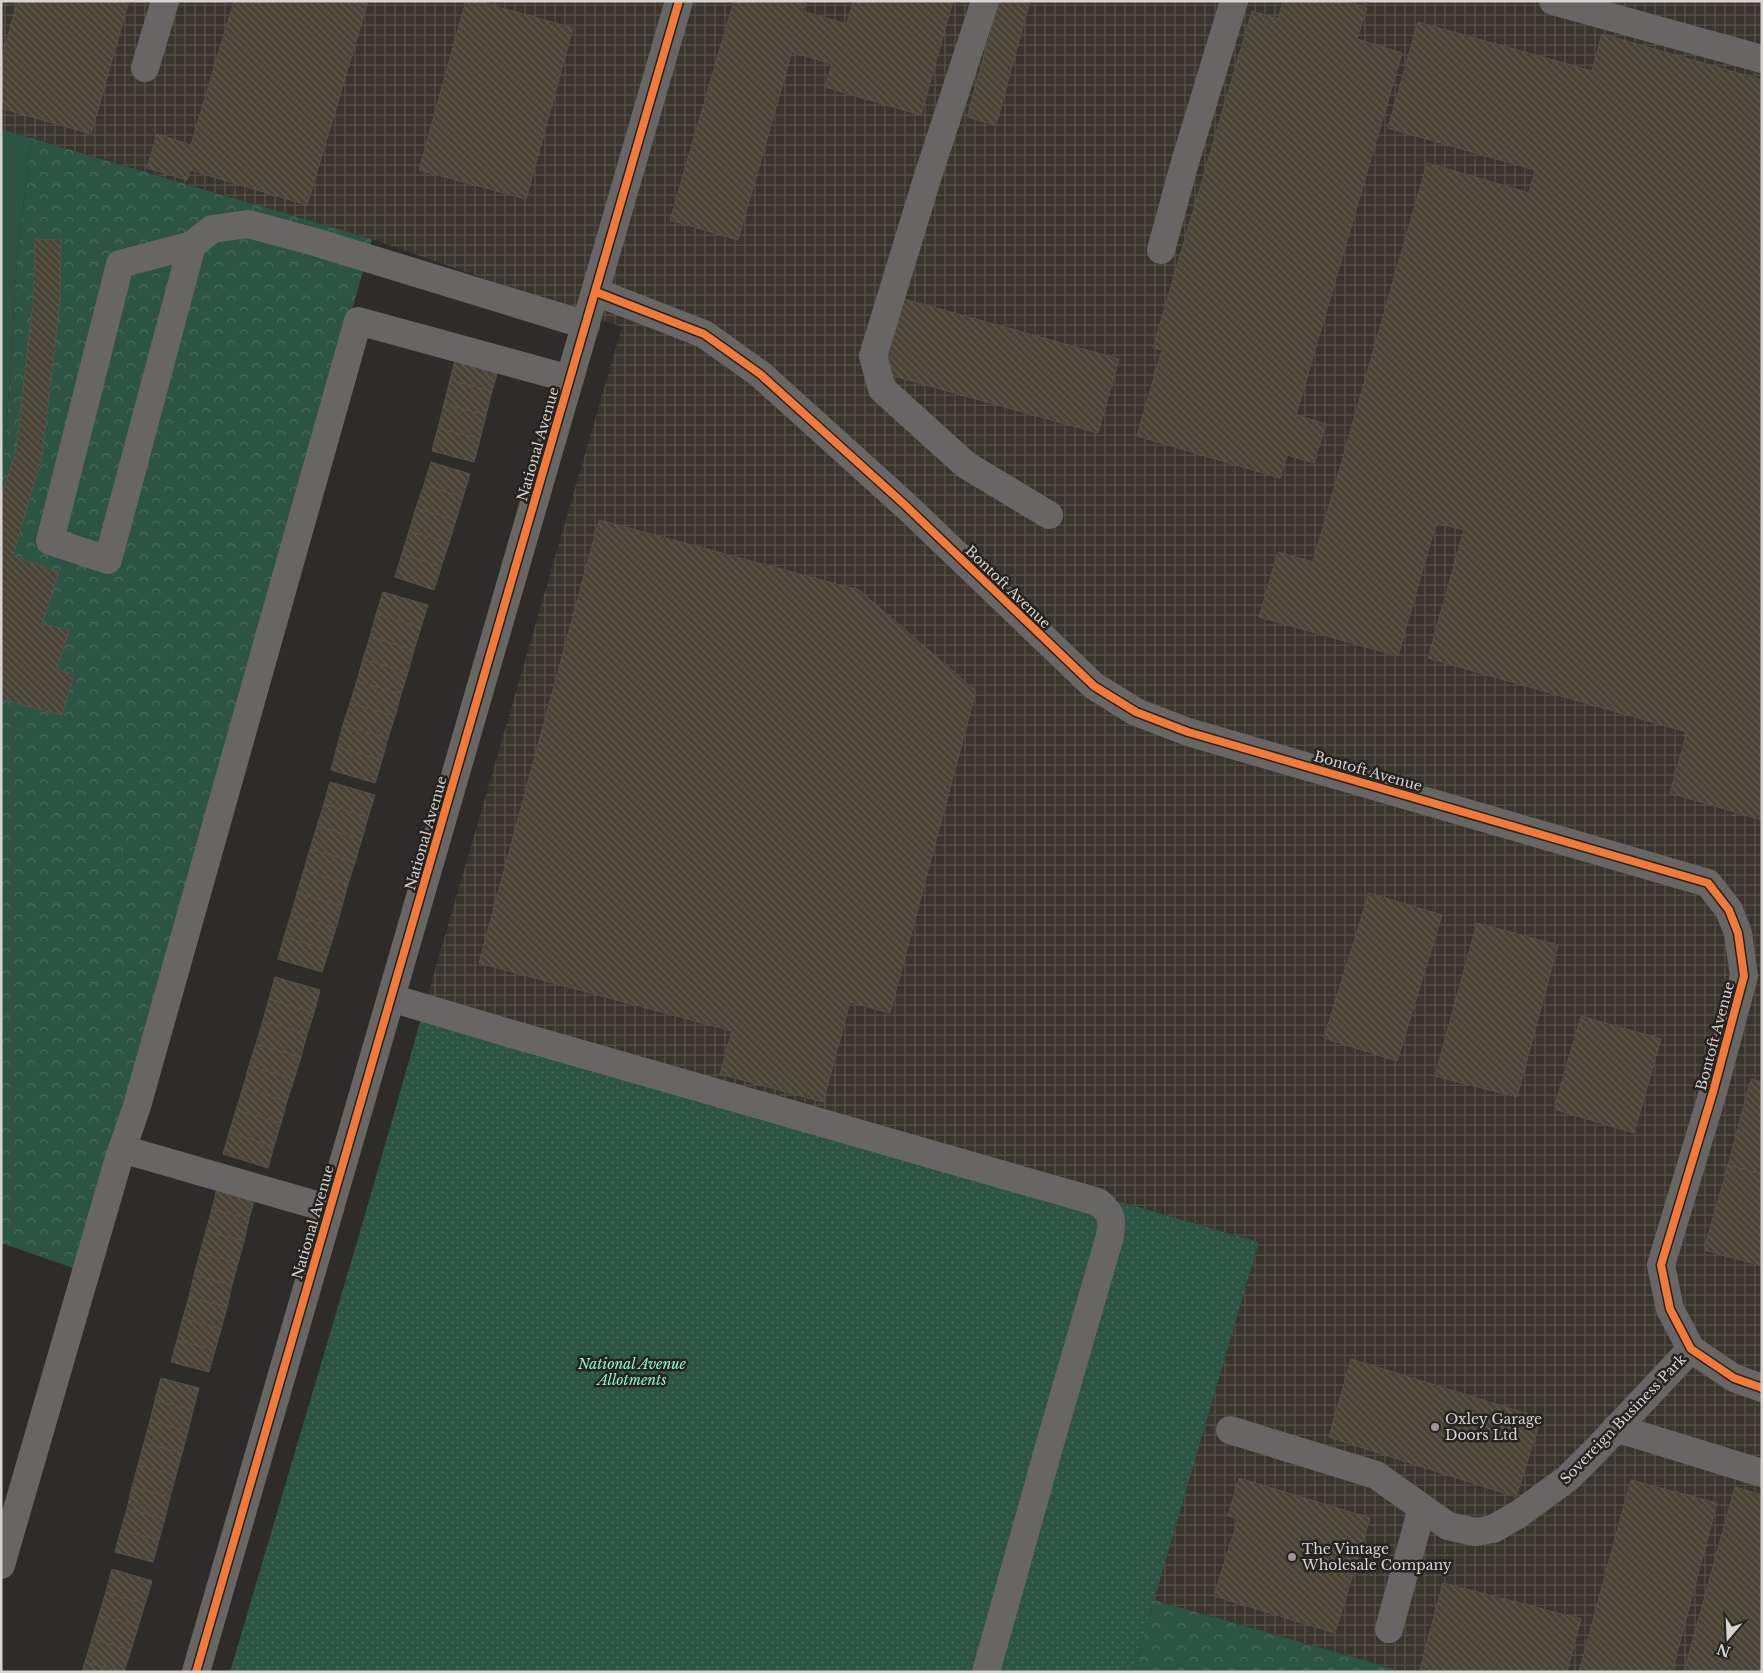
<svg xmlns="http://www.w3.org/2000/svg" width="1763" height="1673" viewBox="0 0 1763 1673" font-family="'Libre Baskerville',serif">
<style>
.industrial{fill:url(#industrial-grid)}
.grass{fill:#2b5442}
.forest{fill:url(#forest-crowns)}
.garden{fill:url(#garden-dots)}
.building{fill:url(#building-back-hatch);stroke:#535250}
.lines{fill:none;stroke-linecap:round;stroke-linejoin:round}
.minor{stroke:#676664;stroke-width:28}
.cycleway-casing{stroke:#25231f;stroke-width:11}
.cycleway{stroke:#f17a3a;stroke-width:8}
.poi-dot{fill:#9b9996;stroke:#25231f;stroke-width:2}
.labels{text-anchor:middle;stroke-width:5;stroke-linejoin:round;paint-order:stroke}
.street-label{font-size:14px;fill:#d5d4d1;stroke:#25231f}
.park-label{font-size:14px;font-style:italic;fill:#8ef5c9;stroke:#25231f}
.poi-label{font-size:14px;fill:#d5d4d1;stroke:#25231f;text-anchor:start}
</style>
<defs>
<pattern id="industrial-grid" width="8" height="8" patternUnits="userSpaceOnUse" patternTransform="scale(1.25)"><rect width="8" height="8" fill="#39352c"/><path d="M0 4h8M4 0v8" fill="none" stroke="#55514a"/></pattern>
<pattern id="forest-crowns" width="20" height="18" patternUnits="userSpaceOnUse" patternTransform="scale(1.25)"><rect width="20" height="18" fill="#2b5442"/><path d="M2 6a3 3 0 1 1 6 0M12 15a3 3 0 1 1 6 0" fill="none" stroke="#496c5c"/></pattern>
<pattern id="garden-dots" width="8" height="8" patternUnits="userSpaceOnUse" patternTransform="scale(1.25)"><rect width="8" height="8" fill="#2b5442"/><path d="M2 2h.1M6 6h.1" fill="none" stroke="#496c5c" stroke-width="1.8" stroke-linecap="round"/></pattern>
<pattern id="building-back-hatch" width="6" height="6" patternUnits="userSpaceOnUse" patternTransform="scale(1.25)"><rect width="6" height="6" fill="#484335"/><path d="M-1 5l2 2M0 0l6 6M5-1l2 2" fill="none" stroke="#625d51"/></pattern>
</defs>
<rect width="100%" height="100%" fill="#2e2c29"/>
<path class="industrial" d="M1,1H1762V1672H1405L1154,1600L1259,1242L426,1001L622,327L372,239L1,129Z"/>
<path class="grass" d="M1,129L31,138L17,260L5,450L1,464Z"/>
<path class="forest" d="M31,138L372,239L256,654L76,1269L1,1243V464L5,450L17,260Z
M1154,1600L1405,1672H1133Z"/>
<path class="garden" d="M426,1001L1259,1242L1133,1672H230L367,1208Z"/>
<path class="building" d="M18,1H129L91,134L1,108V60Z
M234,1H368L307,205L190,170L187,180L147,168L157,134L191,145Z
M466,1H477L573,28L526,199L419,170Z
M734,1H805L802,11L847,24L853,1H953L921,115L825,87L832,64L792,52L738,240L670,220Z
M999,1H1030L996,125L967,117Z
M1283,1H1344L1367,8L1357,39L1402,53L1296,415L1326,424L1314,463L1287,455L1280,478L1137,436L1162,350L1153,348L1252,11L1278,19Z
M1418,22L1592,71L1602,34L1762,80V820L1670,793L1687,732L1428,658L1464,530L1436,523L1398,656L1259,617L1278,552L1313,562L1427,163L1529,193L1535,170L1388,128Z
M35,239L61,240L60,302L42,456L13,556L59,572L42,624L69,630L57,669L74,675L62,715L1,699V500L16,449L33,302Z
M904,299L1119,359L1098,433L883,373Z
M456,356L499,367L492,391L450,380Z
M450,380L492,391L486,415L444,404Z
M444,404L486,415L480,439L438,428Z
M438,428L480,439L474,462L432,451Z
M431,462L470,474L463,497L424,485Z
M424,485L463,497L456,520L416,508Z
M416,508L456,520L449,543L409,531Z
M599,520L859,590L976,691L890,1013L850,1002L823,1102L720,1074L732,1031L479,963Z
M409,531L449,543L441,567L402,554Z
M402,554L441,567L434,590L395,577Z
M383,592L428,605L421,627L376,614Z
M376,614L421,627L414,650L370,637Z
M370,637L414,650L408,672L363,659Z
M363,659L408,672L401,694L357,681Z
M357,681L401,694L395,716L350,703Z
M350,703L395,716L388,738L343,725Z
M343,725L388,738L382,760L337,747Z
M337,747L382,760L375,783L331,770Z
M330,782L375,795L368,817L324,804Z
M324,804L368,817L362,839L317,826Z
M317,826L362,839L355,862L310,849Z
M310,849L355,862L348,884L304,870Z
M304,870L348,884L342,906L297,893Z
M297,893L342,906L336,928L291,915Z
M1369,893L1442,915L1397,1061L1324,1038Z
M291,915L336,928L329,950L284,937Z
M1477,923L1558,945L1517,1097L1435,1076Z
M284,937L329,950L322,972L278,959Z
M275,977L320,990L314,1013L269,999Z
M269,999L314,1013L307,1034L263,1021Z
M1581,1016L1661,1039L1634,1133L1554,1109Z
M263,1021L307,1034L301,1057L256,1044Z
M256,1044L301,1057L294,1079L249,1066Z
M249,1066L294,1079L287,1101L243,1088Z
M1751,1079L1762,1082V1174L1728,1165Z
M243,1088L287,1101L281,1123L236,1110Z
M236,1110L281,1123L274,1146L229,1133Z
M229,1133L274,1146L268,1168L223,1154Z
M1728,1165L1762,1174V1266L1704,1250Z
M217,1188L255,1197L249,1219L212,1209Z
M212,1209L249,1219L244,1241L206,1231Z
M206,1231L244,1241L238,1263L200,1253Z
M200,1253L238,1263L232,1285L194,1275Z
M194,1275L232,1285L227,1307L189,1297Z
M189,1297L227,1307L221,1329L183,1318Z
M183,1318L221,1329L215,1350L177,1340Z
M177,1340L215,1350L209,1372L171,1362Z
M1351,1359L1541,1418L1516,1497L1329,1437Z
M161,1378L199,1388L193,1410L155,1400Z
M155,1400L193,1410L188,1431L150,1421Z
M150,1421L188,1431L182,1453L144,1443Z
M144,1443L182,1453L176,1475L138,1465Z
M138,1465L176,1475L170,1497L132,1487Z
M1239,1478L1370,1518L1335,1633L1214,1596L1238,1519L1228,1516Z
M1631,1480L1717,1503L1672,1672H1579Z
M132,1487L170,1497L165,1518L127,1509Z
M1735,1487L1762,1495V1672H1684Z
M127,1509L165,1518L159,1540L121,1530Z
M121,1530L159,1540L153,1562L115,1552Z
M112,1569L152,1581L145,1604L106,1592Z
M1443,1583L1581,1619L1567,1672H1432L1420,1669Z
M106,1592L145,1604L138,1627L99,1615Z
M99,1615L138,1627L131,1650L92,1639Z
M92,1639L131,1650L124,1672L85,1662Z
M85,1662L119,1672H82Z"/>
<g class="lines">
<path class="minor" d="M985,1L927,179L873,356L882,389L966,465L1049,515
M1553,1L1762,59
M145,68L165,1
M192,245L108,560L50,541L120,264L192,245L212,229L248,224L315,242L586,325
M1161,250L1185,162L1234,1
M596,292L704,334L760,374L905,505L1094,686L1136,712L1188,732L1708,883L1729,910L1738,933L1744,976L1713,1092L1661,1265L1670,1309L1691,1349L1734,1378L1762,1388
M391,998L512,1034L1098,1202C1112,1214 1113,1218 1110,1236L1051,1440L986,1672
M122,1149L330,1209
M1616,1428L1762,1473
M1230,1430L1376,1475L1448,1526L1475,1532L1493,1529L1519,1514L1568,1478L1596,1450L1691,1349
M1,1565L119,1158L137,1106L358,321L570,379
M1389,1629L1422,1508
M196,1672L679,1"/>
<defs>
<path id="cycleway" d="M596,292L704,334L760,374L905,505L1094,686L1136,712L1188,732L1708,883L1729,910L1738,933L1744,976L1713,1092L1661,1265L1670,1309L1691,1349L1734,1378L1762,1388
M196,1672L679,1"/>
</defs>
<use href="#cycleway" class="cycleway-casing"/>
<use href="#cycleway" class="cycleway"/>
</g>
<g class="poi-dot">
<circle cx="1435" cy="1427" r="5"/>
<circle cx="1292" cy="1557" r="5"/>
</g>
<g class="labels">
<g class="street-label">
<text transform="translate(538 444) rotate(-74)" y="5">National Avenue</text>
<text transform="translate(1008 587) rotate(44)" y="5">Bontoft Avenue</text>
<text transform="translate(1368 771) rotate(16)" y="5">Bontoft Avenue</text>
<text transform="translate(426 833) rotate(-74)" y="5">National Avenue</text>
<text transform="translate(1715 1036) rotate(-75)" y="5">Bontoft Avenue</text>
<text transform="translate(313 1222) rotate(-74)" y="5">National Avenue</text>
<text transform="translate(1623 1419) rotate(-46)" y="5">Sovereign Business Park</text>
</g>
<g class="park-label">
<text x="632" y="1369">National Avenue<tspan x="632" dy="16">Allotments</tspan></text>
</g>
<g class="poi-label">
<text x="1445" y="1424">Oxley Garage<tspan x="1445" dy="16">Doors Ltd</tspan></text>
<text x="1302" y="1554">The Vintage<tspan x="1302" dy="16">Wholesale Company</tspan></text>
</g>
</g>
<rect width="1763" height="1673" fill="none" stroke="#d5d4d1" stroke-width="5"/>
<g transform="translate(1728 1638) rotate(199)" stroke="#25231f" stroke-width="4" paint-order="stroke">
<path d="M0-4L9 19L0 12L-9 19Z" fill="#d5d4d1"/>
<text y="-8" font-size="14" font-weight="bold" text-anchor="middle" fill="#d5d4d1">N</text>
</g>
</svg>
